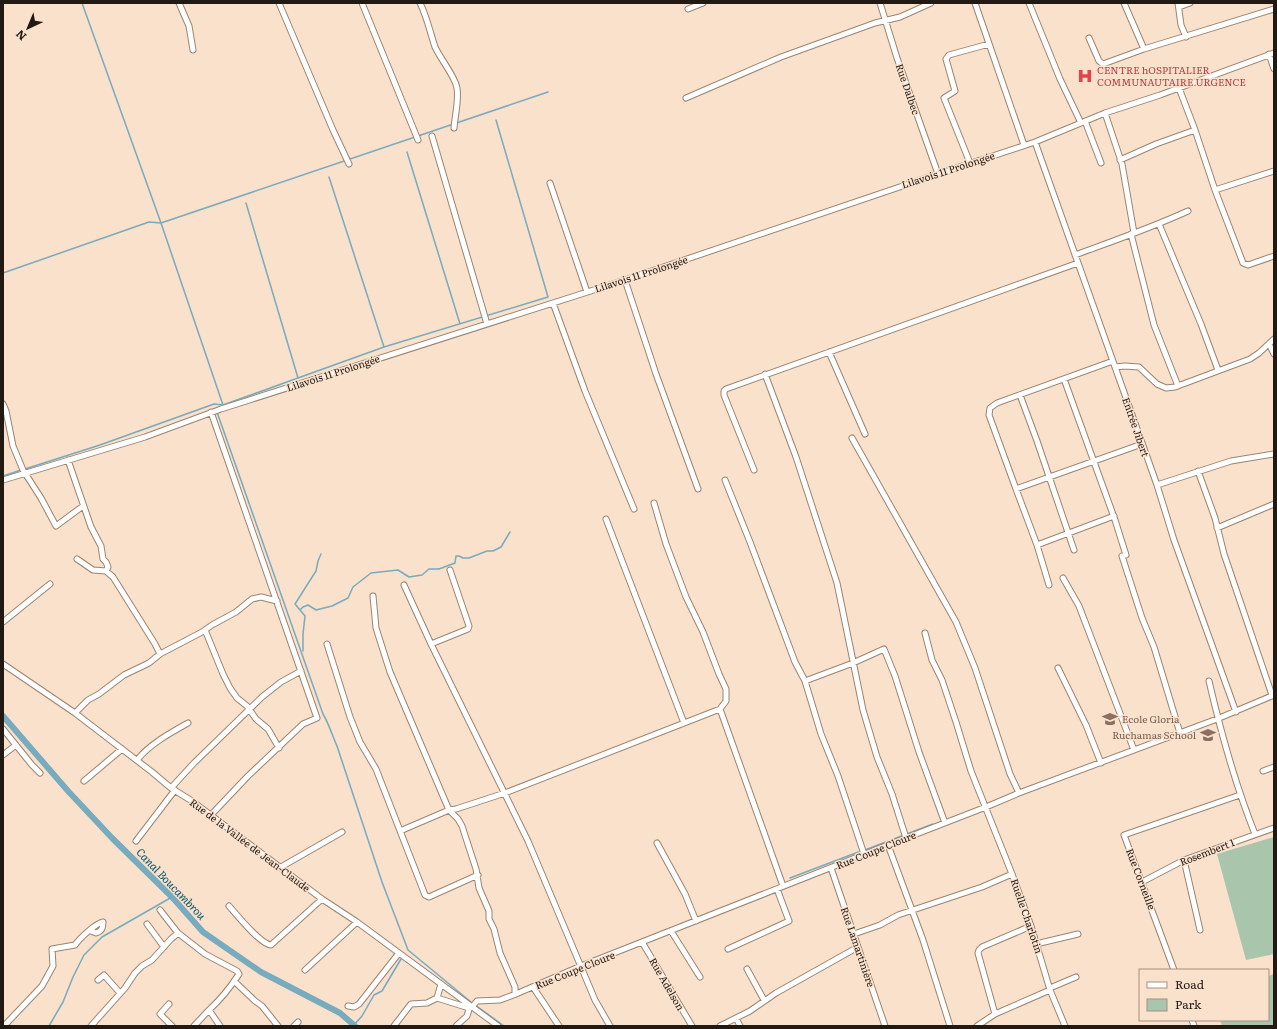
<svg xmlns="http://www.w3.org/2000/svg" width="1277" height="1029" viewBox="0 0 1277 1029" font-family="Literata,serif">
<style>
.green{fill:#a9c6ac}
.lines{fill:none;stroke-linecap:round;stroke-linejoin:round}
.stream{stroke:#77abbd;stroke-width:1.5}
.canal{stroke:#77abbd;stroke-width:6}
.minor-casing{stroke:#9a8471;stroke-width:7}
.minor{stroke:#fff;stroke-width:5}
.labels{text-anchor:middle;stroke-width:3;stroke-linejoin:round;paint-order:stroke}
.health-label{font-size:10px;fill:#be3a42;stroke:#f9e1cc;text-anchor:start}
.street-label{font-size:10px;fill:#221912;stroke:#f9e1cc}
.education-label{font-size:10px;fill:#785e54;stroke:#f9e1cc;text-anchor:start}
.water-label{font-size:11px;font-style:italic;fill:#075467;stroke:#f9e1cc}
</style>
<rect width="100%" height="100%" fill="#f9e1cc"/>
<path class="green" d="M1274,837V954L1246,960L1217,854Z
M1274,974V1026H1222L1220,1020H1268V976Z"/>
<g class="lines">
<path class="stream" d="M82,3L161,223L223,405
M407,152L460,324
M329,177L384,347
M246,203L298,378
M3,273L149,222L161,223L548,92
M217,412L323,714C329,724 332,735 337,746L382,882L408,950L471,1002L504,1026
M25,469L100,445L214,404L223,405L384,347L548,297L496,120
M3,476L21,470
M300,610L303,607L308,605L316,610L332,606L348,598L353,587L371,573L398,570L409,577L422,575L429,569H439L455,563L456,556H459L463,558H469L487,551H493L501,547L510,532
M303,651V634L305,616L295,604L316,571L318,561L321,554
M865,850L933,824
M790,878L861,851
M354,1025L362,1016L374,995L382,991L401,959
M49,1026L63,1002L73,977L84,955L102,937L172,897"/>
<path class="canal" d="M3,716L68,791L112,838L172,897L203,932L261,972L340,1013L355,1026"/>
<defs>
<path id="minor" d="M179,3L189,26L193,50
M279,3L333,130L349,164
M362,3L418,140
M420,3C427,17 430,32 435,47C441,60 455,76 457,88C459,101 455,115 454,128
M880,3L897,58L938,174
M975,3L1024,145
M1029,3L1060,79L1081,123
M1124,3L1144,49L1274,9
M1178,3L1181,25L1186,37
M1179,7L1190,3
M688,9L703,3
M1089,38L1099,61L1103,64L1144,49
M1269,54L1274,69
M1179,88L1195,130L1215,190L1274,171
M686,98L781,57L875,23L900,17L931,3
M1105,113L1122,164L1134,233
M1085,121L1101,163
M432,136L487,324
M1035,142L1157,485L1174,540L1236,712
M1120,160L1156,144L1195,130
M970,163L944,98L955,91L946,59L949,55L989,44
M550,183L587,292
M1215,190L1243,263L1248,265L1274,256
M1159,224L1201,324L1218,370
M1131,234L1154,325L1178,386
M1075,255C1113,241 1151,228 1188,211
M625,280L656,374L698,489
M553,303L585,391L634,509
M1269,344L1274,354
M829,352L865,434
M1113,361L997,403L990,408L989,415L1016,489L1142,444
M1115,367L1125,366L1139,367L1157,384L1166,388L1175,387L1250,359L1259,353L1274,339
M765,374L796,457L837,583L863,710L877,757L892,794L906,838
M1064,379L1115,520L1126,555
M1020,395L1037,441L1074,550
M3,404L6,411L13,446L23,470L41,498L56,526L83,506
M852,438L956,622L975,668L1010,774L1019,793
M68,460L91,527L101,546L103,559L106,562L108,567L106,571
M754,470L724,395V391L726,389L1078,263
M1198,471L1215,518L1224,554L1272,695
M3,480L145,437L221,409L625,280L938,174L1035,142L1105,113L1160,95L1274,53
M725,480L750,542L795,662L805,681L821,734L838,776L864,854
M1157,485L1231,461L1274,454
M1016,489L1037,545L1114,516
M606,519L684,723
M1217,528L1274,504
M1037,545L1049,585
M1122,556L1142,618L1154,647L1180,733
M77,559L93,570L106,571L113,577L155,644L160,654
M1063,578L1079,606L1134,750
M404,585L431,644L528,841L595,1000L610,1026
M373,596L376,628L390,672L449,810L458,819L462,826L476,869L479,888L489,911V919L494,929L500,953L515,987V994
M3,622L50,584
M205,630L223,674L230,688L237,698L247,706L256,719L268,729L279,748
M925,633L932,660L942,680L956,722L971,771L1012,874L1031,926L1050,990L1065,1026
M327,644L350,717L360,742L376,769L425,895L429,897L478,875
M431,644L468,629L469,626L450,570
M3,664L75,713L152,772L171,788L192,801L322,899L357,922L498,1026
M1058,668L1086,725L1101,763
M805,681L853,663L884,649L895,676L919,752L945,823
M1209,681C1221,733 1235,784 1255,834
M720,709L783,886
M75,713L88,700L99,694L124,675L149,663L160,654L202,632L212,625L236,612L252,599L261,597L277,601
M3,729L32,765L40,773
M3,755L16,745
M137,760C150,744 170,733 188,723
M1263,771L1274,767
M84,781L122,749
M171,788L194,763L262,697L281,682L301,671
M211,815L248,776L303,724L317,718L211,412
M400,831L449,810L456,809L505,793L720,709L726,701V689L719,674L703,632L686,597L666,544L654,503
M136,841L175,790
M657,843L685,894L696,921
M888,845L923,940L950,1026
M1184,860L1200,930
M281,867L342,832
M831,868L885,1026
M1142,882L1184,860L1274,828
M229,906C237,915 260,944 271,945L322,899
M160,910L178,933L205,954L237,971L239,974C230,988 221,999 209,1010
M147,924L164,947
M671,931L700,977
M854,934L880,925L898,915L982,887L1012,874
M642,942L692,1026
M1036,944L1078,934
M728,949L789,921L777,889
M747,969L764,1000
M305,970L357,922
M1174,970L1124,835L1240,795
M98,980L104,975L120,993
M234,981L255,1001L262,1006L278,1026
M533,987L559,1026
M1050,988L1076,977
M437,998L469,1008
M169,1004L160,1014L172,1026
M348,1006L354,1007L359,1004L399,953
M472,1007L477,1001L500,1000L516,994L581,966L888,845L986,807L1019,793L1217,719L1274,695
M995,1014L978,953L979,950L982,947L1031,926
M736,1018L740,1026
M1192,1020L1194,1026
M4,1026L42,986L53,966L52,949L75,945C79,939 96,923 103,922C103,928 102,931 96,933L91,931
M91,1026L125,988L135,973L142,966L152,960L171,939L178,933
M194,1026L209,1010L220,1026
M294,1026L298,1022
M394,1026L411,1004L427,1003L437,998L441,984
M456,1026L467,1016L470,1006
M720,1026L750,1011L776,993L858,947
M977,1026L995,1014L1050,990"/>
</defs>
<use href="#minor" class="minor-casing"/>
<use href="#minor" class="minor"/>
</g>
<defs>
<symbol id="hospital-bare" viewBox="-9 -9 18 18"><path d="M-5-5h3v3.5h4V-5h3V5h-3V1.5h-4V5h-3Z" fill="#e0444e" stroke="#f9e1cc" stroke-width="2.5" paint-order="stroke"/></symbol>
<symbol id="school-bare" viewBox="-9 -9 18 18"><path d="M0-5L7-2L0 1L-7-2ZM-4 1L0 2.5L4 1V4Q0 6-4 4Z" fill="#8d6e63" stroke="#f9e1cc" stroke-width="2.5" paint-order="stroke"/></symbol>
</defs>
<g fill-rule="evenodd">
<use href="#hospital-bare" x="1074" y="65" width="22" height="22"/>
<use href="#school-bare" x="1099" y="708" width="22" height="22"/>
<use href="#school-bare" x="1197" y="724" width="22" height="22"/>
</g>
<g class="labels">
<g class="health-label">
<text x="1097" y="74">CENTRE hOSPITALIER<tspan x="1097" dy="12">COMMUNAUTAIRE URGENCE</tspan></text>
</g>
<g class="street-label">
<text transform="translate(908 89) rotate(71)" y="4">Rue Dalbec</text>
<text transform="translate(948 170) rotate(-18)" y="4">Lilavois 11 Prolongée</text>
<text transform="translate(641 274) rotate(-18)" y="4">Lilavois 11 Prolongée</text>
<text transform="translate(333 373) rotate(-18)" y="4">Lilavois 11 Prolongée</text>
<text transform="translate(1136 427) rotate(71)" y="4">Entrée Jibert</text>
<text transform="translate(250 845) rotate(37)" y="4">Rue de la Vallée de Jean-Claude</text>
<text transform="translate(876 850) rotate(-22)" y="4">Rue Coupe Cloure</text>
<text transform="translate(1207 852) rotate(-21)" y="4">Rosembert 1</text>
<text transform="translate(1141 879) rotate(69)" y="4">Rue Corneille</text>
<text transform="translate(1027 916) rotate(71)" y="4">Ruelle Charlotin</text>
<text transform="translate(858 947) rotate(71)" y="4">Rue Lamartinière</text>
<text transform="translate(575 970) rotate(-22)" y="4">Rue Coupe Cloure</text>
<text transform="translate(667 984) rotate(60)" y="4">Rue Adelson</text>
</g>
<g class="education-label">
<text x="1122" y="723">Ecole Gloria</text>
<text x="1196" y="739" text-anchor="end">Ruchamas School</text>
</g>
<g class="water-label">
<text transform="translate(171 884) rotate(46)" y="4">Canal Boucambrou</text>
</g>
</g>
<rect width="1277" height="1029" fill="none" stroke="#221912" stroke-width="8"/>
<rect x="1139" y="969" width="130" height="52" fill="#f9e1cc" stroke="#a39182"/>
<rect x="1147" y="982" width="20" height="6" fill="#ffffff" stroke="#a39182"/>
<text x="1175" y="989" font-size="12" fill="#221912">Road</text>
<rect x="1147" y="999" width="20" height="12" fill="#a9c6ac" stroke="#a39182"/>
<text x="1175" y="1009" font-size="12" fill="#221912">Park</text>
<g transform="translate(28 28) rotate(224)" stroke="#f9e1cc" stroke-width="3" paint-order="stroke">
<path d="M0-3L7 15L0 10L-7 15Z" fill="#221912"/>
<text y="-6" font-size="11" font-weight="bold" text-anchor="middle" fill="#221912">N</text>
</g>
</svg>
